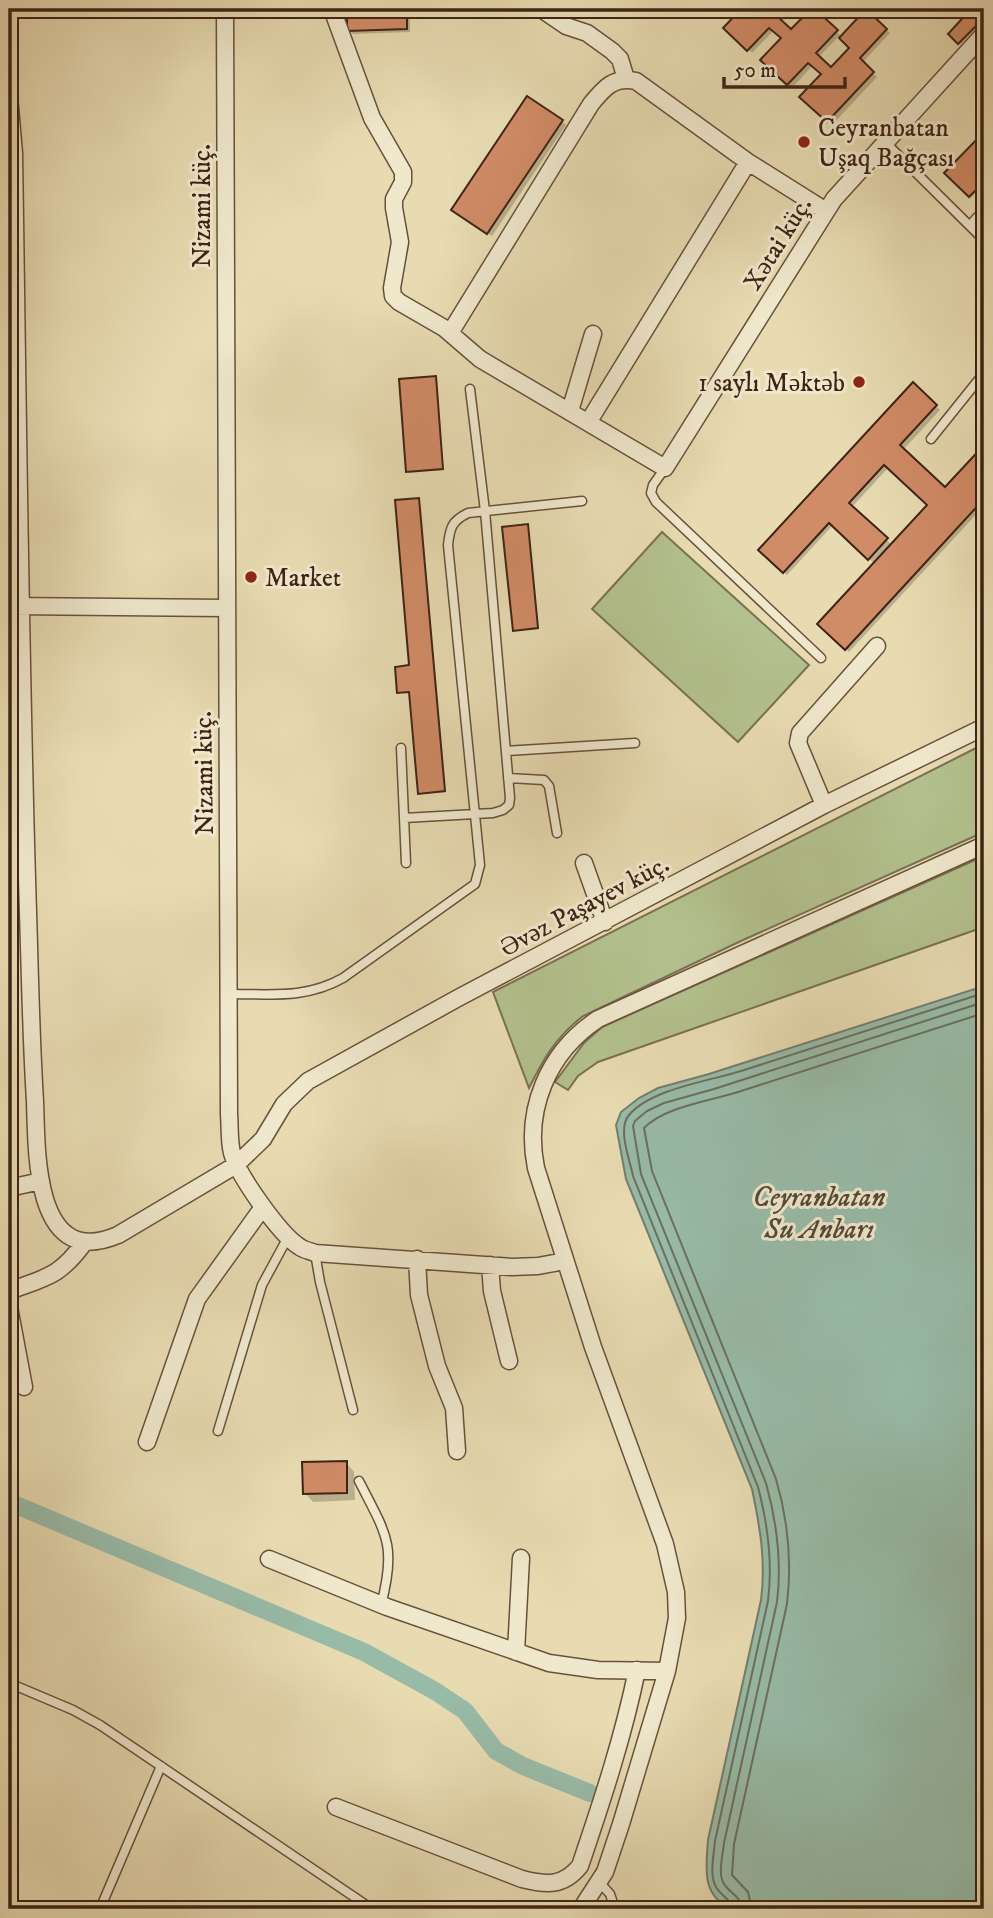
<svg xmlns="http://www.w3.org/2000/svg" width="993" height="1918" viewBox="0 0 993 1918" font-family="'IM FELL DW Pica',serif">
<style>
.green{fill:#b3c18e;stroke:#787252;stroke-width:2}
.water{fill:#98bba8;stroke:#747e6d;stroke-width:2}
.shadow{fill:#0003;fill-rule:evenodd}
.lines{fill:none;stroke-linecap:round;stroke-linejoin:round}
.shore{stroke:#6b6f5e;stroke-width:2}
.canal{stroke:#98bba8;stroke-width:18}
.building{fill:#d08b67;stroke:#3e2315;stroke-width:2}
.service-casing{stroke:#68513c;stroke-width:11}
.minor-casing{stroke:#68513c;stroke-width:19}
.service{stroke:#f0e8cd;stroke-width:8}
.minor{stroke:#f0e8cd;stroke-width:16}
.poi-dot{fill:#8f2418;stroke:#f0e8cd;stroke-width:2.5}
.labels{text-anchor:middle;stroke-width:6;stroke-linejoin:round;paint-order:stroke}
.poi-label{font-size:26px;fill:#3e2315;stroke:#f0e8cd;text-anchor:start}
.street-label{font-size:26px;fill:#3e2315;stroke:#f0e8cd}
.water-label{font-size:28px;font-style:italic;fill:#54493a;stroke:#f0e8cd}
</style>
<rect width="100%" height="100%" fill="#e8dbb2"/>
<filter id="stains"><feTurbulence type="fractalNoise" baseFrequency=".00286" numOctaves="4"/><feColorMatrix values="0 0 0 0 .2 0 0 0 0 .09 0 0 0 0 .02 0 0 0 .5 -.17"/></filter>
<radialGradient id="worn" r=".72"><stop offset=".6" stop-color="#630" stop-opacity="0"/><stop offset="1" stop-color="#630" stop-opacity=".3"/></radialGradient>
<path class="green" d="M662,532L809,665L738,742L592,609Z
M984,744V832L743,940L583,1016C556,1037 544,1058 529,1088L493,992Z
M984,856V927L598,1062L578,1076L568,1090L555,1082L584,1043L602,1027Z"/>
<path class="water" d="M984,986V1909H732C701,1896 706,1868 708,1840L761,1600C766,1561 760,1527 752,1489L626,1179L616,1125L621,1112L639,1098L658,1088L709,1074Z"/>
<path class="shadow" d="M348,9H410V32L353,34L349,30Z
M743,9H793L781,22L792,32L813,9L842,37L866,11L890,33L862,63L877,77L832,125L802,97L823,74L813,65L792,88L763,60L783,39L774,30L752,53L725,28ZM839,36L851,48L831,70L818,58Z
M970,12L981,23L961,44L951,34Z
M562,121L566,125L492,236L457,213Z
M984,134V184L971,197L946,173Z
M435,378L444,470L409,473L407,471Z
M913,384L940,410L903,450L946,489L984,447V506L849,652L819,624L875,564L833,525L787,575L760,550ZM888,468L929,505L892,545L852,507Z
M419,500L446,792L421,794L411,693L399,692L411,667Z
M527,526L539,629L516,631L514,630Z
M346,1463L354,1472L355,1500L313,1502L305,1493Z"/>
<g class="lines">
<path class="shore" d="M733,1909C731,1899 721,1896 716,1887C709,1875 714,1855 715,1841L768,1601C773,1561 768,1525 758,1487L633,1176C630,1160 617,1129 629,1115C651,1089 709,1081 741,1071C822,1045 903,1019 984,993
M742,1909C741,1895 729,1894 723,1882C718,1872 723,1854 724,1843L777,1602C782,1562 777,1523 766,1483L641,1174L633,1126L635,1121L647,1111L664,1103L714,1089L984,1002
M752,1909L748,1892L732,1875L734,1844L787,1604C792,1562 788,1520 776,1479L652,1171L644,1128C664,1107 709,1101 738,1092C820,1066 902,1040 984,1013"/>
<path class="canal" d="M9,1502L364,1652L435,1691L465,1711L496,1751L523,1766L590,1793"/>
</g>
<path class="building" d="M347,9H407V29L347,31Z
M741,9H786L778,17L791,29L811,9H815L838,30L816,53L831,67L849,48L839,38L866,9L887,29L860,58L874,72L827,122L799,97L821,74L808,63L787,85L760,60L781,38L769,28L747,51L723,28Z
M970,10L981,21L958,44L948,34Z
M527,96L563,120L487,234L451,210Z
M984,132V182L969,197L944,173Z
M436,376L443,469L406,472L399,379Z
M913,382L937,405L900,445L945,487L984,445V499L845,650L817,624L927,505L884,465L849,503L888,538L868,560L829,523L783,573L758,550Z
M419,498L445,791L418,794L409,692L397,693L395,667L409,665L395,500Z
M528,524L538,628L513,631L502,527Z
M347,1461V1493L303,1494L302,1462Z"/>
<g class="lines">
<defs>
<path id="service" d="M979,9L984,15
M839,13L843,9
M886,143L984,240
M970,225L984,210
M931,439L984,373
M665,468L653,485L651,493L656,502L821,658
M401,748L406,863
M506,751L635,743
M508,778L544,780L549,786L557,833
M404,818L493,813L503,810L509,805L510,798L485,511L470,389
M230,994C271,994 306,999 343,978L475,884L480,865L448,545C450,527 452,521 468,513L582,501
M315,1253L320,1282L353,1410
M218,1431L262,1285L288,1237
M359,1481C386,1534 397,1545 381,1605
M9,1683L73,1710L100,1725L372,1909
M599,1882L610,1894L615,1909
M100,1909L161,1766"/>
<path id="minor" d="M225,9L229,1114C230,1127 229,1141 232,1153C238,1175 280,1235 300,1247C304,1250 310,1251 315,1253L512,1267L538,1266L565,1261
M332,9L372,118L403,172V182L394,199V208L400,242L392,288L393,296L399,302L444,328L480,359L665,468L834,199L984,34
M541,9L566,26L587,33L612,51L620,59L626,79
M9,96L14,153C18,406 20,659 28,912C30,975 31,1038 35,1101C36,1133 36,1168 45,1199C57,1238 80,1251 118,1235L236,1165L263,1139L284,1104L308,1081L458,998L824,805L984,727
M450,333L591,104C604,88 614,76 636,81L748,162L826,211
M570,411L593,334
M589,421L748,162
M9,606L226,608
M824,805L798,743L800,733L877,646
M584,863L605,922
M9,1188L41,1181
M417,1259L419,1295L437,1366L454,1408L457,1451
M490,1265L492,1291L509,1361
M9,1291C47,1277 59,1277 84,1243
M9,1307L24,1387
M147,1442L197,1299L263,1207
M269,1559L387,1607L549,1663L598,1670L667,1671
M516,1652L521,1558
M336,1807L522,1879C546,1885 563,1887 580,1866C602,1801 623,1738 637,1670
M581,1909L605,1872L621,1824L667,1671L677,1618L676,1592L665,1544L593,1347L536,1168C524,1109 548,1052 598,1019L984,845"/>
</defs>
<use href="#service" class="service-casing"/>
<use href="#minor" class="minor-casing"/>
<use href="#service" class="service"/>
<use href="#minor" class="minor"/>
</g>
<g class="poi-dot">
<circle cx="804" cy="142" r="7"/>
<circle cx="859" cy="382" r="7"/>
<circle cx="251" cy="577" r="7"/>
</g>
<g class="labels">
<g class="poi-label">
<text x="818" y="136">Ceyranbatan<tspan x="818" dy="30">Uşaq Bağçası</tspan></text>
<text x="845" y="391" text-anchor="end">1 saylı Məktəb</text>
<text x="265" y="586">Market</text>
</g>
<g class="street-label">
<text transform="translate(201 206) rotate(-90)" y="9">Nizami küç.</text>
<text transform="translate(777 243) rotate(-58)" y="9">Xətai küç.</text>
<text transform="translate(203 773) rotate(-91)" y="9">Nizami küç.</text>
<text transform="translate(584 905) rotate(-28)" y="9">Əvəz Paşayev küç.</text>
</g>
<g class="water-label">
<text x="819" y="1206">Ceyranbatan<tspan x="819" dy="32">Su Anbarı</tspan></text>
</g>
</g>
<rect width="993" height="1918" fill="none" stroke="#e8dbb2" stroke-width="35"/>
<rect x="10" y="10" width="972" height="1897" fill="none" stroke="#3e2315" stroke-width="3.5"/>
<rect x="18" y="18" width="958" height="1883" fill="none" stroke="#3e2315" stroke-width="2"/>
<path d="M724 77v10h121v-10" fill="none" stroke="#3e2315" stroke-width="3.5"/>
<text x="734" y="77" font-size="21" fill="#3e2315" stroke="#f0e8cd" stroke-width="5" paint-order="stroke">50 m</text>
<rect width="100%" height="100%" filter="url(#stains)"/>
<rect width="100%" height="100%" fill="url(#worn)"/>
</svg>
